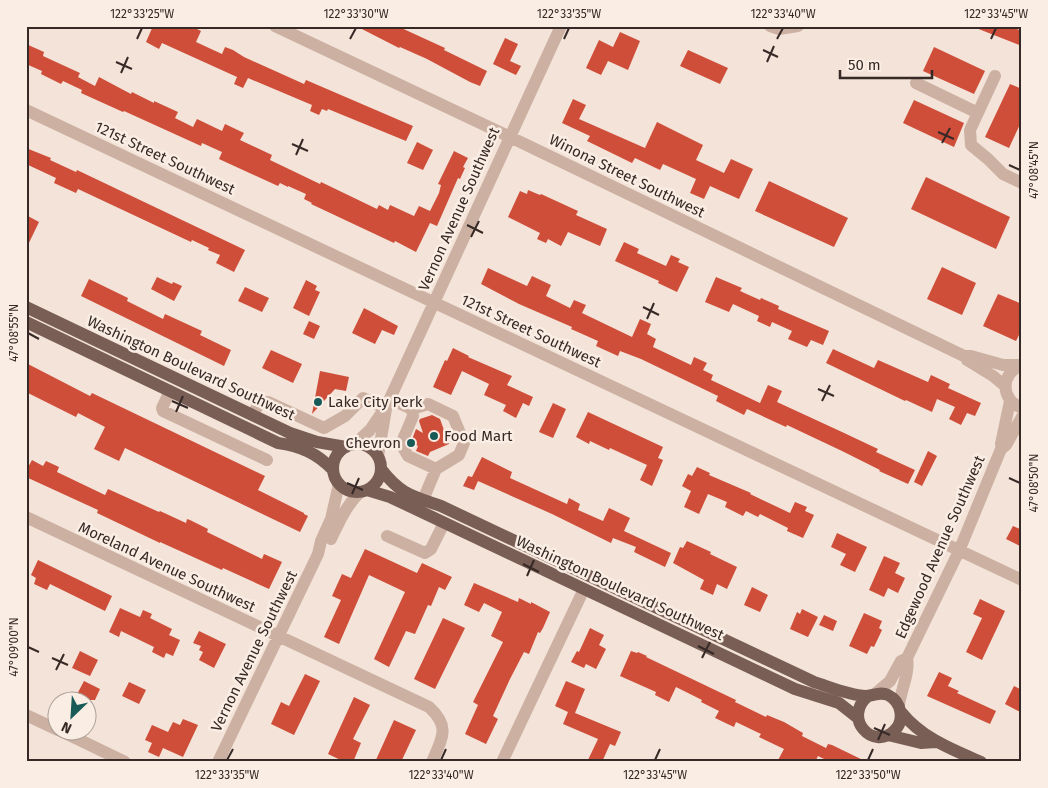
<svg xmlns="http://www.w3.org/2000/svg" width="1048" height="788" viewBox="0 0 1048 788" font-family="'Fira Sans',sans-serif">
<style>
.building{fill:#cf4e3a}
.lines{fill:none;stroke-linecap:round;stroke-linejoin:round}
.minor{stroke:#ccb1a3;stroke-width:12}
.major{stroke:#795e56;stroke-width:12}
.ticks{fill:none;stroke:#362926;stroke-width:2}
.poi-dot{fill:#185a57;stroke:#faeee4;stroke-width:2}
.labels{text-anchor:middle;stroke-width:5;stroke-linejoin:round;paint-order:stroke}
.street-label{font-size:15px;fill:#362926;stroke:#faeee4}
.poi-label{font-size:15px;fill:#362926;stroke:#faeee4;text-anchor:start}
.neatline{fill:none;stroke:#362926;stroke-width:2}
.ticks-label{font-size:12px;text-anchor:middle;fill:#362926}
</style>
<rect width="100%" height="100%" fill="#f3e3d8"/>
<path class="building" d="M153,26H191L201,31L196,42L222,54L225,47L233,50L244,57L304,84L306,80L413,126L406,141L328,109L327,111L322,109L319,115L310,111L312,105L248,78L243,88L234,84L237,77L162,43L159,49L146,42Z
M356,26H397L445,48L444,50L487,71L480,86L470,82L427,59L400,47L399,48Z
M971,26H1009L1022,31V46Z
M620,32L640,41L628,70L608,61L601,75L586,68L599,40L613,47Z
M505,38L518,44L510,61L521,66L516,75L493,64Z
M26,44L44,52L43,56L80,73L78,77L95,86L99,77L131,94L132,92L154,103V101L178,112L175,118L193,127L197,119L222,131L225,124L244,133L240,140L272,155L270,160L320,184L321,182L377,209L379,205L388,210L390,205L414,216L419,206L430,211L439,193L441,185L438,184L454,151L468,158L463,167L465,168L460,179L458,178L437,226L430,223L416,252L395,241L394,243L311,204L312,203L304,199L306,194L288,186V187L280,183L278,186L219,159L222,152L202,143L201,146L124,111L123,112L81,93L82,90L63,81L61,84L41,74L42,71L26,64Z
M934,47L985,71L974,94L923,71Z
M688,50L728,68L720,84L680,66Z
M1010,84L1022,89V120L1009,148L985,137Z
M573,99L586,105L579,119L645,148L657,122L703,145L696,160L724,173L731,159L753,169L739,199L710,186L704,199L690,193L696,179L663,164L660,170L635,158L632,163L587,141L590,136L562,123Z
M914,100L964,123L954,147L903,123Z
M417,142L433,150L423,170L407,163Z
M26,148L51,158L50,160L76,172L77,170L245,250L234,272L216,263L220,255L208,250L209,248L192,240L191,242L78,189L76,193L54,183L56,178L26,164Z
M926,177L1010,217L996,249L911,209Z
M769,181L848,218L834,247L755,211Z
M528,190L540,195L541,194L578,211L576,215L607,229L600,246L568,232L561,246L548,239L546,243L537,239L540,233L508,217L520,191L527,194Z
M26,215L39,222L26,249Z
M624,242L639,249L637,253L666,266L671,255L680,259L678,262L689,267L677,292L658,283L659,281L615,261Z
M942,267L976,283L962,315L927,299Z
M488,268L527,286L532,276L551,285L546,296L570,308L574,300L586,305L582,313L632,337L640,319L651,324L647,334L656,339L653,347L691,365L694,357L707,363L703,370L713,375L711,380L760,403L768,385L782,391L777,402L842,432L878,449L876,452L915,470L908,484L879,471L880,470L842,451L787,425L786,427L747,409L744,415L716,401L718,396L641,359L620,351L618,356L596,346L598,341L571,329L572,327L519,304L481,284Z
M157,277L172,284L173,282L182,286L174,301L151,289Z
M716,277L742,288L740,291L760,300L761,298L779,306L778,309L829,331L823,345L811,340L807,347L788,339L792,331L772,322L770,327L757,321L759,316L733,304L729,312L705,302Z
M89,279L128,298L127,301L163,319L165,314L202,331L200,335L231,350L224,366L81,296Z
M306,280L317,286L315,290L320,292L309,316L293,308Z
M245,287L269,298L262,312L238,301Z
M998,294L1022,304V329L1016,341L983,326Z
M364,308L398,326L394,335L382,330L375,344L352,333Z
M309,321L320,326L314,339L303,334Z
M453,348L469,356L468,357L512,376L507,385L533,397L529,406L523,403L516,418L503,411L506,405L484,395L489,384L462,371L451,395L433,387L445,360L447,361Z
M833,349L874,368L878,360L928,382L931,375L950,384L948,388L981,403L975,416L967,413L961,425L949,419L955,407L937,399L932,412L906,400L905,401L826,363Z
M271,350L302,364L293,383L262,368Z
M26,363L90,396L92,393L265,476L258,490L304,513V514L308,516L300,532L125,448L119,461L94,449L105,427L78,413L76,417L26,392Z
M320,371L349,377L346,391L335,389L312,414Z
M553,403L566,409L553,438L539,432Z
M588,412L663,447L658,458L663,460L652,486L640,480L647,465L610,448L609,450L590,441L589,444L576,437Z
M432,415L440,419L449,444L430,452L428,456L416,451L418,446L411,442L416,429L423,433L419,421L420,419Z
M928,451L937,456L922,486L914,482Z
M482,457L512,472L510,478L567,504L569,498L580,504L578,510L603,521L609,508L630,518L624,531L671,553L665,567L634,552L636,547L613,538L611,543L552,514L478,481L474,490L463,486L468,476L472,477Z
M32,460L43,466L46,461L59,467L57,472L105,495L108,489L159,512L160,511L186,523L187,519L190,520L208,529L207,532L262,559L264,554L282,562L269,589L223,568L222,570L160,542V543L97,513L98,510L26,477V471Z
M697,467L710,473L709,475L751,493L750,494L790,513L795,502L807,507L805,511L814,515L803,538L787,531L788,528L760,514L758,517L746,511L743,516L725,507L727,502L708,494L699,514L684,507L691,491L682,486L688,474L692,476Z
M1013,526L1022,530V547L1006,539Z
M837,533L867,547L855,572L840,565L846,554L831,547Z
M687,541L711,552L710,554L737,567L727,589L717,584L713,595L700,589L704,580L673,563L680,547L683,548Z
M365,549L417,573L422,563L452,577L445,590L439,587L431,606L428,605L415,634L406,631L389,667L374,659L405,592L369,575L339,644L324,637L341,600L332,596L342,574L351,578Z
M884,556L900,563L895,573L905,578L898,593L888,588L884,597L869,590Z
M38,560L112,596L105,611L50,584L47,590L34,584L36,578L31,575Z
M474,583L518,602L519,598L531,604V602L550,612L543,628L540,633L538,632L529,654L524,652L510,679L493,716L498,719L486,744L465,734L478,705L473,702L503,642L491,636L502,612L484,603L479,612L464,605Z
M752,587L768,595L760,612L744,605Z
M980,599L1005,611L982,660L966,652L982,618L973,614Z
M120,608L140,617L143,610L152,614L150,618L172,629L169,635L180,640L173,656L166,653L164,658L152,652L154,647L121,631L119,637L109,632Z
M802,609L818,617L808,637L790,629L797,612L800,614Z
M864,613L882,621L879,628L882,630L874,647L871,646L867,654L849,646Z
M824,615L837,621L833,631L819,625Z
M443,618L465,628L435,689L414,679Z
M590,628L604,635L599,645L606,649L596,669L586,664L584,668L571,662L577,651L579,652Z
M199,631L226,644L214,668L199,660L203,652L199,650L201,646L193,643Z
M80,651L98,660L90,676L72,668Z
M631,651L637,653L638,652L647,656L646,657L736,700L735,702L766,717L767,715L784,722L803,733L802,736L826,748L828,744L832,745L867,762H830L818,756L815,762H777L784,749L759,737L761,734L736,722L734,727L715,718L719,711L701,702L702,700L676,687L669,702L655,695L656,692L620,676Z
M939,672L952,678L948,686L959,691L957,693L996,711L990,724L927,696Z
M305,674L320,681L294,735L271,724L281,702L289,706Z
M84,681L100,689L95,700H74Z
M566,681L585,689L575,713L621,732L615,746L610,744L602,762H587L598,739L563,724L568,712L555,706Z
M129,682L146,690L139,704L122,696Z
M1014,686L1022,690V713L1005,704Z
M354,697L370,705L353,739L361,743L353,762H345L328,754Z
M183,719L198,725L183,757L163,748L159,757L148,752L152,743L145,740L152,725L168,732L173,722L180,725Z
M394,720L416,730L401,762H375Z"/>
<g class="lines">
<path class="minor" d="M275,26L510,137L964,356H971L1003,365H1020
M770,26L779,29L798,26
M995,76L970,130L971,145L988,159L1003,174L1022,183
M916,83L978,113
M26,110L1022,580
M967,360L993,376L1005,386
M1022,365C1000,373 1000,400 1022,408
M170,391L162,408L163,411L267,460
M390,399L412,409L428,404L453,416L464,443L459,455L436,469L423,500
M412,409L413,416L401,444L408,456L436,469
M253,415L259,403L268,402L324,428L345,416L363,398L385,408
M355,444L370,430L387,405L561,26
M1001,444L1010,401
M378,456L386,409
M26,517L429,707C451,727 442,738 432,762
M387,536L425,553L431,549L444,523
M331,539C339,522 346,506 360,492
M875,694L890,681L901,661L907,658
M899,705C901,690 910,672 907,658L959,551L1001,449L1006,445L1022,417
M26,715L58,730
M59,730L125,762
M218,762L318,554L321,541L331,519L339,484
M502,762L584,589"/>
<path class="major" d="M26,307L290,433L317,442L346,447
M26,322L278,443C300,446 317,453 333,470
M333 468a24 24 0 1 1 48 0a24 24 0 1 1-48 0Z
M381,469C400,494 412,496 441,506L814,682C830,687 848,695 866,696C874,696 880,691 888,695C902,702 905,721 894,731C873,751 842,718 868,696
M367,490L390,497L795,689L839,703L858,718
M901,712C922,738 951,749 981,762
M888,735L921,743L936,742"/>
</g>
<path class="ticks" d="M137,39L142,28M350,39L356,28M564,39L569,28M777,39L783,28M991,39L996,28M763,50L778,57M116,62L132,69M767,62L774,46M121,73L128,57M938,132L954,139M942,143L950,128M292,144L308,151M296,155L303,139M1009,165L1020,170M467,225L483,233M471,237L479,221M643,307L659,315M647,319L654,303M28,333L39,339M818,389L834,396M172,401L188,408M822,401L830,385M176,412L183,396M1009,478L1020,483M347,483L363,490M352,494L359,478M523,564L539,572M527,576L534,560M698,646L714,654M28,647L39,652M52,658L68,665M702,658L710,642M56,670L64,654M874,728L890,735M878,740L885,724M227,760L233,749M441,760L446,749M655,760L660,749M868,760L873,749"/>
<g class="poi-dot">
<circle cx="318" cy="402" r="5"/>
<circle cx="434" cy="436" r="5"/>
<circle cx="411" cy="443" r="5"/>
</g>
<g class="labels">
<g class="street-label">
<text transform="translate(165 158) rotate(25)" y="5">121st Street Southwest</text>
<text transform="translate(627 176) rotate(26)" y="5">Winona Street Southwest</text>
<text transform="translate(459 209) rotate(-66)" y="5">Vernon Avenue Southwest</text>
<text transform="translate(531 331) rotate(25)" y="5">121st Street Southwest</text>
<text transform="translate(191 368) rotate(25)" y="5">Washington Boulevard Southwest</text>
<text transform="translate(940 547) rotate(-66)" y="5">Edgewood Avenue Southwest</text>
<text transform="translate(167 567) rotate(25)" y="5">Moreland Avenue Southwest</text>
<text transform="translate(620 588) rotate(25)" y="5">Washington Boulevard Southwest</text>
<text transform="translate(254 651) rotate(-64)" y="5">Vernon Avenue Southwest</text>
</g>
<g class="poi-label">
<text x="328" y="407">Lake City Perk</text>
<text x="444" y="441">Food Mart</text>
<text x="401" y="448" text-anchor="end">Chevron</text>
</g>
</g>
<rect width="1048" height="788" fill="none" stroke="#faeee4" stroke-width="55"/>
<g transform="translate(72 716) rotate(205)"><circle r="24" fill="#faeee4" stroke="#ac9f98"/>
<path d="M0-4L9 19L0 12L-9 19Z" fill="#185a57"/>
<text y="-8" font-size="14" font-weight="bold" text-anchor="middle" fill="#362926">N</text>
</g>
<path d="M840 70v8h92v-8" fill="none" stroke="#362926" stroke-width="2.5"/>
<text x="848" y="70" font-size="15" fill="#362926" stroke="#faeee4" stroke-width="4" paint-order="stroke">50 m</text>
<rect x="28" y="28" width="992" height="732" class="neatline"/>
<g class="ticks-label">
<text x="142" y="18">122°33'25"W</text>
<text x="356" y="18">122°33'30"W</text>
<text x="569" y="18">122°33'35"W</text>
<text x="783" y="18">122°33'40"W</text>
<text x="996" y="18">122°33'45"W</text>
<text transform="translate(1034 170) rotate(-90)" y="4">47°08'45"N</text>
<text transform="translate(14 333) rotate(-90)" y="4">47°08'55"N</text>
<text transform="translate(1034 483) rotate(-90)" y="4">47°08'50"N</text>
<text transform="translate(14 647) rotate(-90)" y="4">47°09'00"N</text>
<text x="227" y="779">122°33'35"W</text>
<text x="441" y="779">122°33'40"W</text>
<text x="655" y="779">122°33'45"W</text>
<text x="868" y="779">122°33'50"W</text>
</g>
</svg>
